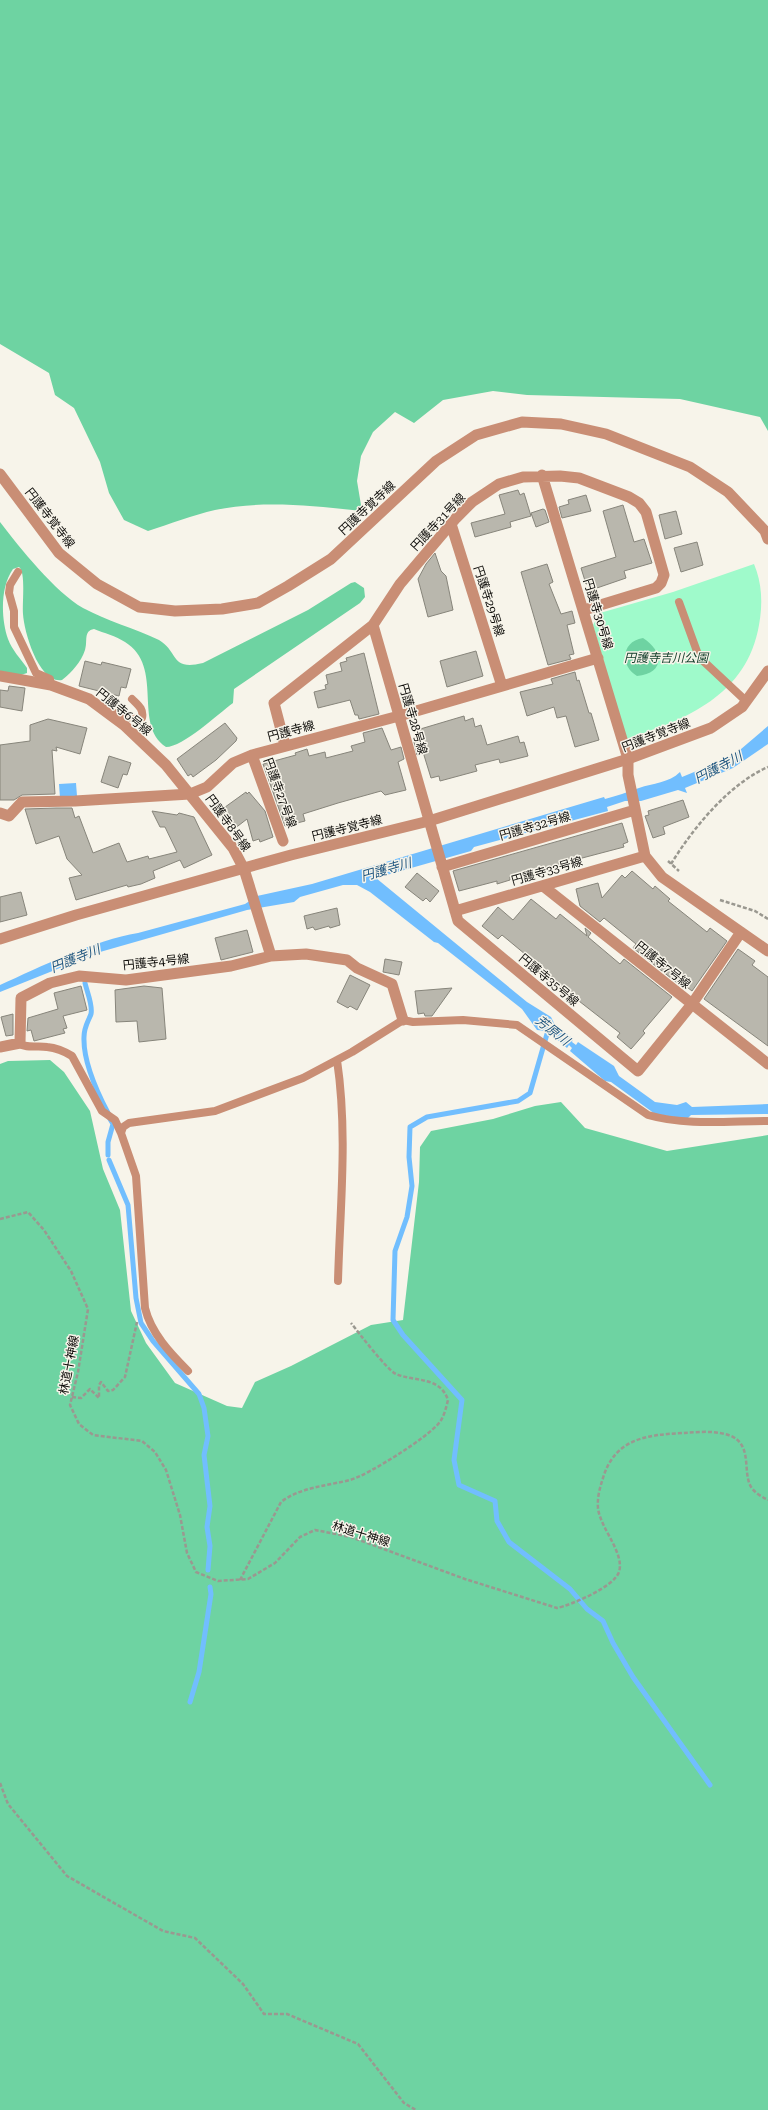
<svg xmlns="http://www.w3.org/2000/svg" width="768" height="2110" viewBox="0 0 768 2110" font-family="'Roboto Serif','Noto Sans JP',serif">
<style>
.green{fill:#9ffacb}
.forest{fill:#6ed3a2}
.water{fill:#71befe}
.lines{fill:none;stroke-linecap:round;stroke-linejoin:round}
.stream{stroke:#71befe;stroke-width:5}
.building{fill:#b9b7ad;stroke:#87857b}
.path{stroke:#9a9890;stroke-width:2.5;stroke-dasharray:4 2;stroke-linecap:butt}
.service{stroke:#c98e75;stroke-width:8}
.minor{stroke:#c98e75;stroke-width:11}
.tertiary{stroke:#c98e75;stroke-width:11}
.labels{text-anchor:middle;stroke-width:3;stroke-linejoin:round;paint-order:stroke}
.street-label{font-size:12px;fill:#0d0c09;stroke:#f7f4ea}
.park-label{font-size:12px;font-style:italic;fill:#0e3b27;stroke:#f7f4ea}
.water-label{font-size:13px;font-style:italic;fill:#1e557f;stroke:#f7f4ea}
</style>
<rect width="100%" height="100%" fill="#f7f4ea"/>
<path class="green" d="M754,564C762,583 763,604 759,625C747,695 686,720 626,739L593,625L600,613L673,592Z"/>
<path class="forest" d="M0,0H768V431L760,417L680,399L527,395L493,391L443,400L414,423L395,412L373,432L361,456L357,481L362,511C315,506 262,500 215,510C193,515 170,524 148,531L124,520L109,493L100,462L74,408L55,395L49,373L0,344Z
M0,522C20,548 55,592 83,608C107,621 134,628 159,640C179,652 170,671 203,663L308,610L351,583L355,582L364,588L365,597L360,603L234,689L233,703C218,714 183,747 166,747C132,724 165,667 125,642C116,636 104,633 94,629C83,631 88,641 85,650C81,662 72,672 62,680C39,684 24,632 23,614C22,604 26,572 19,567L13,569C0,587 1,619 8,639C12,650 20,658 27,668V673L21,675L0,671Z
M643,638C665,652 664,674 637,676C619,665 622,641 643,638Z
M50,1060L64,1072L90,1111L103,1169L120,1210L131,1311L146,1343L175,1383L227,1406L242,1408L255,1382L291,1366L371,1325L403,1320L419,1182L420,1147L431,1131L493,1119L535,1106L561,1102L585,1128L667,1151L768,1135V2110H0V1064L8,1061Z"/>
<path class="water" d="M768,726V744L733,768L685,788L687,793L678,790L641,801H625L607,807L608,811L474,847L471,851L376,878L527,1002L551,1017L554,1023L573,1039L572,1042L576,1045L578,1042L614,1066L619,1076L655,1102L677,1105L686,1102L692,1107L768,1104V1114L691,1115L687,1119L655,1114L611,1082L605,1081L570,1051L572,1048L569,1045L567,1048L547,1031L537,1030L522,1009L438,943L434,942L370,892L357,885H343L300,897L294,902L247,910L100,952L0,992V985C40,967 95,940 138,933L245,904L257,896L312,884L604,797L605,799C617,796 627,792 639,788C653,783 669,783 680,772L682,777L716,763L717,764L734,755Z
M76,783L77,796L60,798L59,784Z"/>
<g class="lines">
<path class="stream" d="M85,983C87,992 93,1005 91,1014C88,1022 84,1027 84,1037C83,1062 97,1092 108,1113
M549,1027L530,1093L518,1101L427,1117L410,1127L409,1157L412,1186L407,1217L395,1251L393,1320L403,1335L462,1400L454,1460L459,1485L495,1501L497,1521L509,1542L570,1589L587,1609L603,1621L613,1643L633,1677L710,1785
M108,1155V1142L113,1124L110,1119
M109,1160L128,1205L136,1298L141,1323L153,1341L199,1394L204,1408L208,1436L204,1455L210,1506L207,1527L210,1546L208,1570
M190,1702L199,1672L211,1594L210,1587"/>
</g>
<path class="building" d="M518,490L520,495L524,493L531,516L510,522L511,527L475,537L471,523L505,514L499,495Z
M586,495L591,511L562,518L559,507L569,504L568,500Z
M623,505L634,542L644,539L652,563L624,571L626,578L594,589L592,582L586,584L581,568L616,557L603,511Z
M543,509L545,510L549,522L536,527L531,513Z
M676,511L682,534L665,539L659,515Z
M697,542L703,565L681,572L674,548Z
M435,553L441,571L446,576L453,610L428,617L418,579L426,564Z
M547,564L553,582L549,584L561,614L572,611L575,623L567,625L574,654L569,655L571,659L548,665L521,572Z
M476,651L483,676L447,687L440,661Z
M364,653L379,714L359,719L358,715H355L350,700L318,708L314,692L326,689L325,685L328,684L326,675L342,671L340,663L347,661L346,658Z
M85,661L101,665L102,662L131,669L126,688L121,687L119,696L79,686Z
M575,672L577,681L579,680L589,713H591L599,740L575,747L566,716L557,718L554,707L527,716L520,692L553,684L551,679Z
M9,686L25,688L22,711L0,707V690L8,691Z
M464,716L465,721L473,718L475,727L481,725L487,745L518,736L520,743L524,742L528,756L500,763L499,759L475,765L477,771L440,781L439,776L431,778L423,752L417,755L414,742L420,740L417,730Z
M48,719L87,728L80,754L56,747L57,751L52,750L55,794L22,795L14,800H0V745L30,741V725Z
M225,723L237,738L236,741L216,760L193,777L191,774L188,776L177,759Z
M382,728L391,750L401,747L404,759L398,762L406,790L385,795L381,791L338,803L303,814L305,821L285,826L263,764L296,755L295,753L307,749L309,756L325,752L326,758L353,751L351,746L365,742L363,733Z
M109,756L131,763L127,775L123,774L118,788L101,782Z
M246,792L247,794L249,792L265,811L273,837L260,842L259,839L253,841L247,819L234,829L221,810Z
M683,800L689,817L663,827L665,834L653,838L645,816L649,815L648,811Z
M56,808H72L75,818L79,816L93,853L119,843L127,862L148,856L149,859L177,852L165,827H160L152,811L177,815L179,813L194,817L212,855L184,868L180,860L153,871L155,878L141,884L128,887L127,885L76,900L69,878L82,875L67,859L59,836L36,844L25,809Z
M622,823L628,842L623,844L624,847L510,877V880L497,884V881L459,891L453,871Z
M632,871L653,889L655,886L670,899L668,901L707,932L710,928L727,941L692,991L683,984L681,986L633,948L636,944L604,918L600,922L580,906L576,889L598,883L602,898L622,875L625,878Z
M417,873L439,891L430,902L426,898L423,901L405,887Z
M21,892L27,915L0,922V897Z
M531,899L556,919L560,914L587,936L585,928L591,933L588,937L620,964L624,959L672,997L643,1031L645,1033L631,1049L617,1037L620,1033L552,980L551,982L533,969L537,964L502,935L498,939L482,926L498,907L513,920Z
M337,908L340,925L330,928L329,926L315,930L313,927L307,929L304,916Z
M247,930L253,952L221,960L215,938Z
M738,949L755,961L752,965L768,977V1046L704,999Z
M385,959L402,962L399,975L383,972Z
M350,975L370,985L357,1010L350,1006L348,1008L337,1002Z
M81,986L87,1010L63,1016L67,1028L63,1029L65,1033L34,1041L31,1030L27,1031L28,1018L58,1009L54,993Z
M144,986L162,988L166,1039L139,1042L137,1021L116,1022L115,990Z
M452,988L432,1016H425L424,1013L418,1014L415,991Z
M13,1014V1035L6,1036L1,1017Z"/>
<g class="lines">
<path class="path" d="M668,861L679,871
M671,864C693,828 729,784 768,767
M720,900L755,911L768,919
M0,1219L28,1212L44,1230L71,1271L88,1309L78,1372L70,1405L79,1424L93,1435L142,1441L155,1452L166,1470L180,1515L187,1553L196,1572L218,1581L248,1579L275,1563L300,1537L315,1530L351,1537L465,1579L557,1608C571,1605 614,1587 619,1572C625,1553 600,1528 598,1508C597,1498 600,1487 603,1478C615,1438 647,1435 683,1433C698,1432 716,1430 731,1436C752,1445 743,1470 750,1485C753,1492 762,1497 768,1500
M72,1397L81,1398L90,1389L99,1398V1385L101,1382L108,1391L113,1390L125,1377L137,1322
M240,1580L281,1502C301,1487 326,1486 350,1480C368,1475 427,1438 439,1423C444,1417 446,1408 448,1400C440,1376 415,1382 396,1374C387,1370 359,1333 351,1323
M0,1783L8,1804L67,1876L163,1931L195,1938L243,1984L264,2014H287L358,2044L404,2103L416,2110"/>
<path class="service" d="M18,572L10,585L9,593L14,611V627L36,673L50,679L51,685
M679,602L699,657L746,701
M110,714L116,713L138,720L142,718C144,709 138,705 132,699
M18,1043C27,1049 37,1045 47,1047C57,1048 64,1051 72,1056L102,1111L115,1120L121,1133
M337,1060C348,1134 340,1207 338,1281
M188,1371C170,1353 151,1333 145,1308L136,1176L121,1133L123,1127L129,1123L215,1111L303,1078L352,1052L403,1020L413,1022L463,1020L517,1025L648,1115C686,1126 729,1121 768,1121"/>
<path class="minor" d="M542,475L628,759V775L645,856L662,877L768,951
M451,524L502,686
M373,625L458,921L638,1071L692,1004L741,932
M0,676L51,685L89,699L124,725L166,765L233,848L244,869L271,956L231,966L126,980L79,976L50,983L21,998L20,1043L0,1047
M285,745L274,703L373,625L400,584L456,518L472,502L499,484L523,477L560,476L579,478L629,497L639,503L646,512L664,575L661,583L656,588L584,610
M252,755L283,841
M0,813L9,816L22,802L75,801L190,794L207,787L233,763L252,755L399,716L598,658
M442,867L635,810
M543,886L768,1064
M455,911L645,856
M271,956L306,954L347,960L357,968L392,984L403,1020"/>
<path class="tertiary" d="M0,474L59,553L97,584L139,607L175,611L222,609L258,603L288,586L331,559L436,461L476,435L522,422L561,424L606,434L690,467L728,492L765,531L768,539
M0,939L76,915L291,855L429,821L628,759L711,728L742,707L768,671"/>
</g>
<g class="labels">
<g class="street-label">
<text transform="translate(367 508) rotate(-43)" y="4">円護寺覚寺線</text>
<text transform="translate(50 518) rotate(52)" y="4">円護寺覚寺線</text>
<text transform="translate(438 522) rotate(-47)" y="4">円護寺31号線</text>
<text transform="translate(489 601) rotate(72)" y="4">円護寺29号線</text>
<text transform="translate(598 614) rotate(73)" y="4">円護寺30号線</text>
<text transform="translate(124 712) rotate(39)" y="4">円護寺6号線</text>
<text transform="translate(413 719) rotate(74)" y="4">円護寺28号線</text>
<text transform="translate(291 731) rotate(-15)" y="4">円護寺線</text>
<text transform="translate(656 735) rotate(-21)" y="4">円護寺覚寺線</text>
<text transform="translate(280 793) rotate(70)" y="4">円護寺27号線</text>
<text transform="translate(228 823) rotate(54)" y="4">円護寺8号線</text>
<text transform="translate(535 826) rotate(-16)" y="4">円護寺32号線</text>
<text transform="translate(347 828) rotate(-14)" y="4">円護寺覚寺線</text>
<text transform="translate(547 871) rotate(-16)" y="4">円護寺33号線</text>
<text transform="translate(156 962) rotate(-6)" y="4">円護寺4号線</text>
<text transform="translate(663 965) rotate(39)" y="4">円護寺7号線</text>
<text transform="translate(549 980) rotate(40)" y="4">円護寺35号線</text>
<text transform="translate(69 1365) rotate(-79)" y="4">林道十神線</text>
<text transform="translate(361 1534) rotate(17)" y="4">林道十神線</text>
</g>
<g class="park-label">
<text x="666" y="662">円護寺吉川公園</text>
</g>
<g class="water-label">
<text transform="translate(718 767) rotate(-28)" y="5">円護寺川</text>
<text transform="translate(386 869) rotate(-16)" y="5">円護寺川</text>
<text transform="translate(75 958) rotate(-22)" y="5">円護寺川</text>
<text transform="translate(553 1030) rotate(38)" y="5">芳原川</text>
</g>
</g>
</svg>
